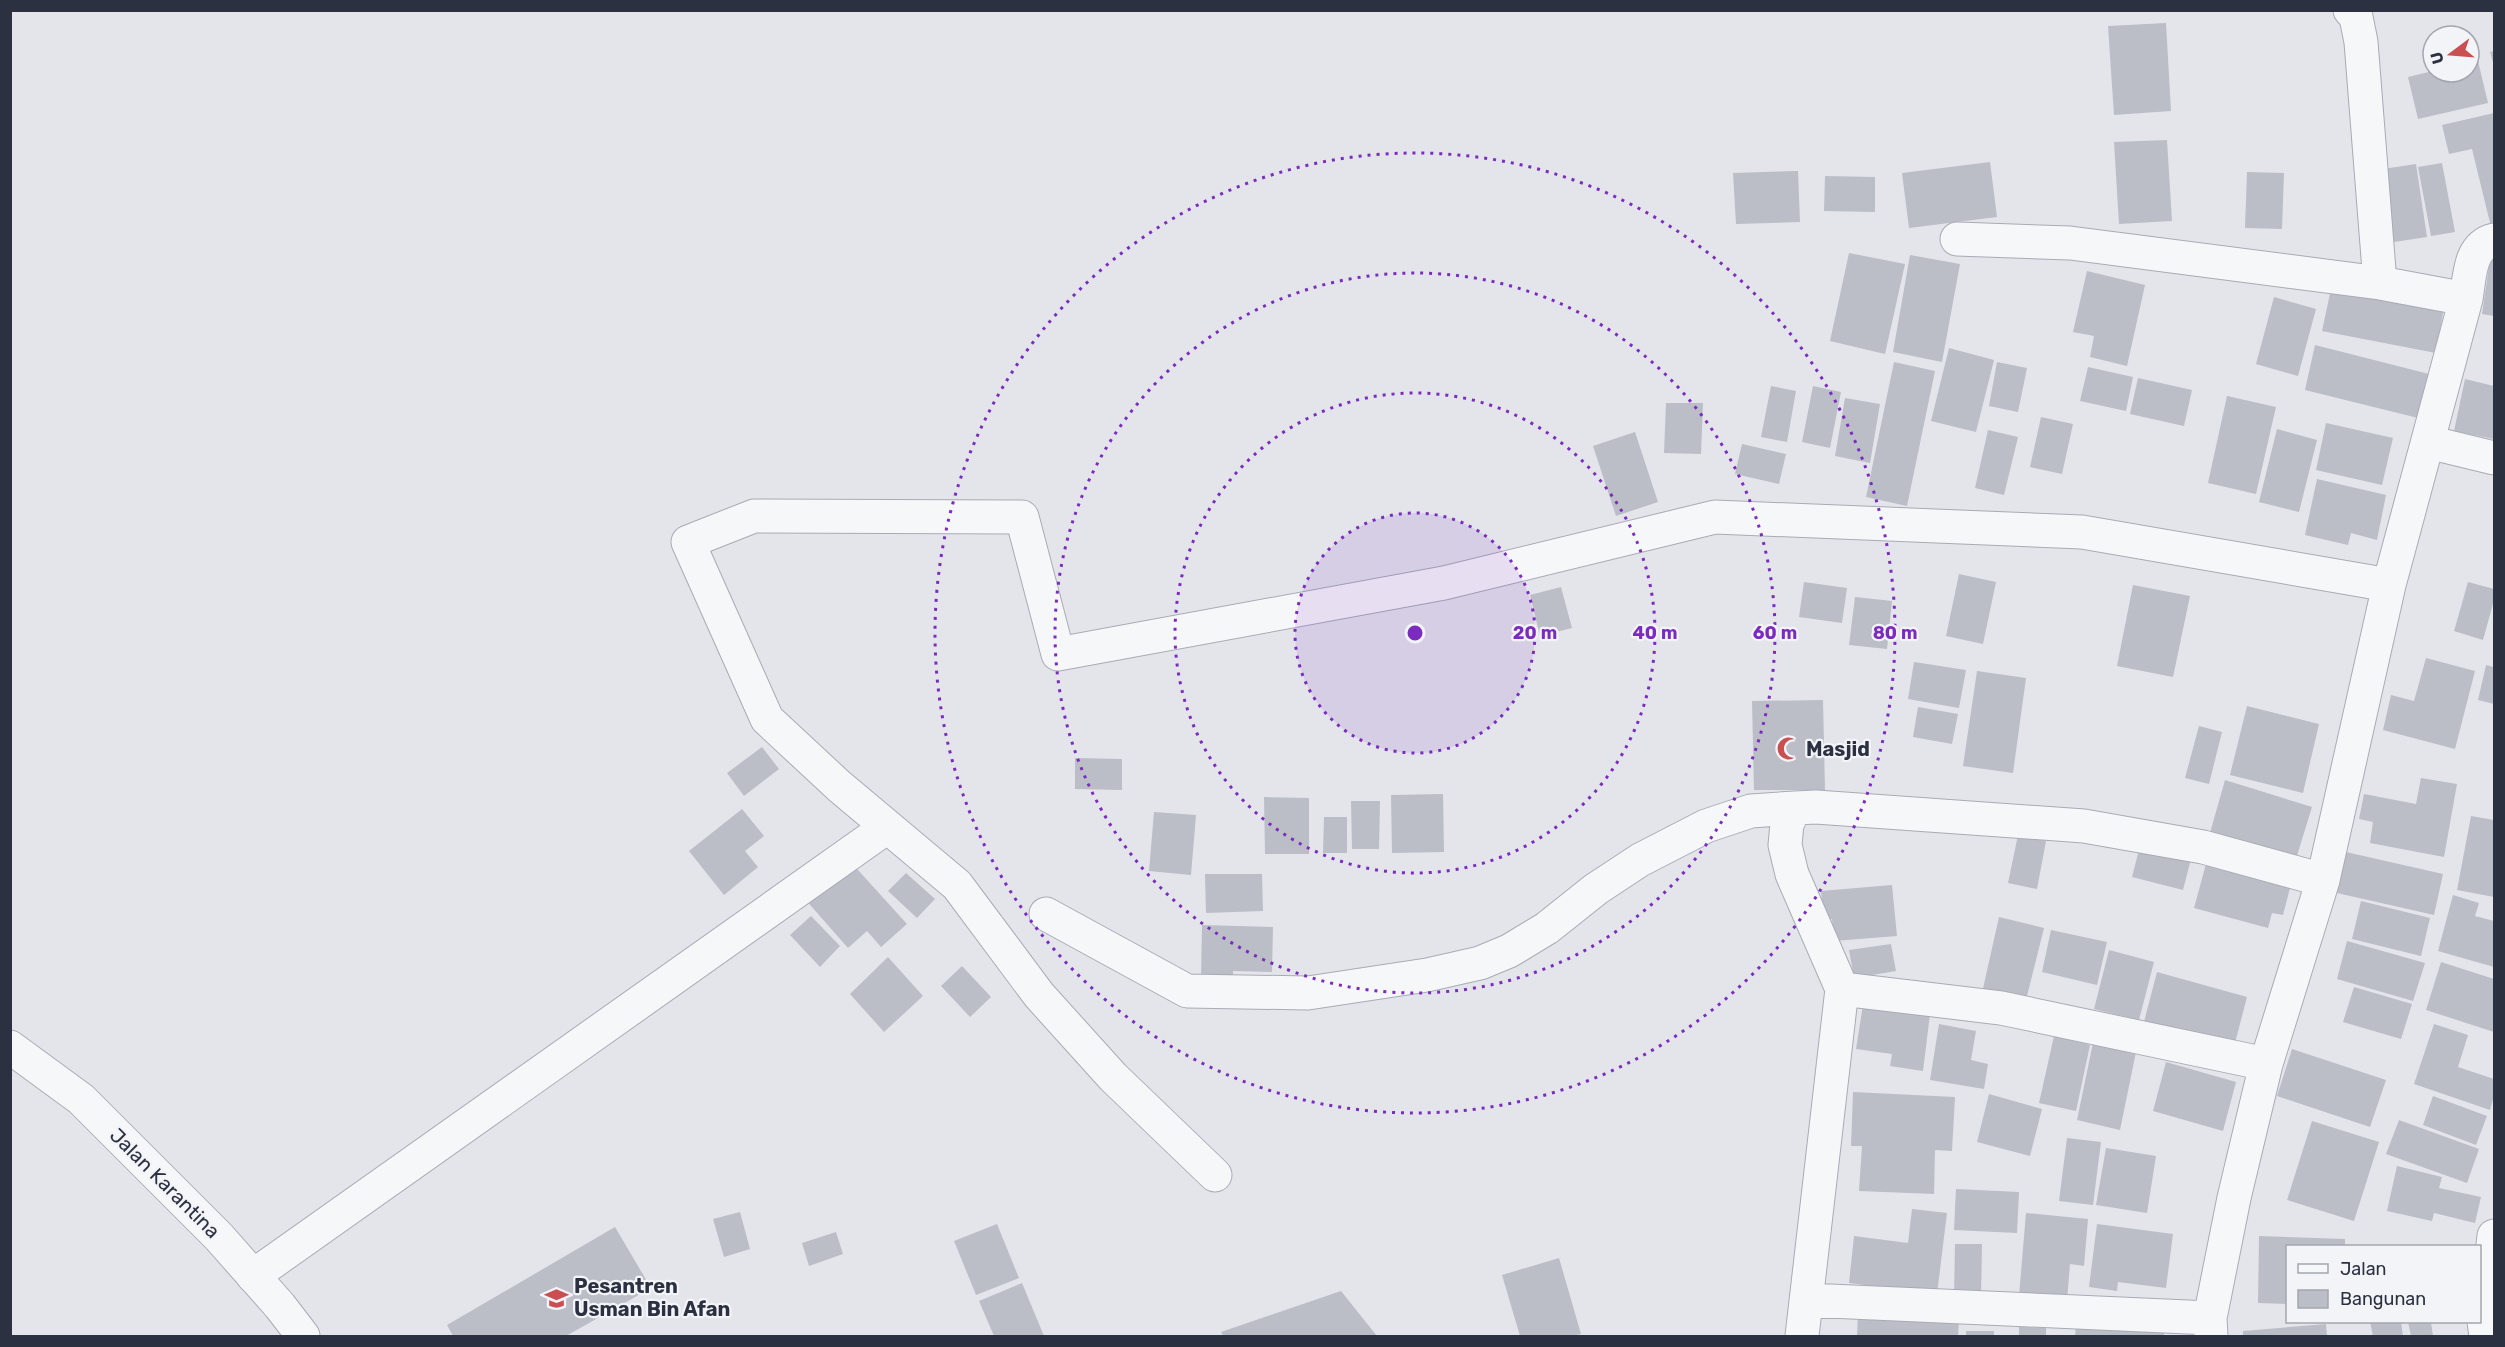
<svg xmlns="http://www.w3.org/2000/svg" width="2505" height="1347" viewBox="0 0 2505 1347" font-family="Rubik,sans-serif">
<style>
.building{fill:#bbbec7}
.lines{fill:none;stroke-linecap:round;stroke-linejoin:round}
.minor-casing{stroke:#a8abb5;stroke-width:35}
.tertiary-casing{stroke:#a8abb5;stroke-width:35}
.minor{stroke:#f6f7f9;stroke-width:33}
.tertiary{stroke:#f6f7f9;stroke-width:33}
.ring{fill:none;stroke:#7b2cbf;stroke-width:3;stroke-dasharray:3 6}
.labels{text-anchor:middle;stroke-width:4.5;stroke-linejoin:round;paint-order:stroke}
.poi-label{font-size:20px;font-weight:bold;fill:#2c3142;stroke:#f3f4f8;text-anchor:start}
.street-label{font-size:20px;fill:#2c3142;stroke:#f3f4f8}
.centre{fill:#7b2cbf;stroke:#f3f4f8;stroke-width:3}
.ring-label{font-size:18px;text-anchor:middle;font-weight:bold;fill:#7b2cbf;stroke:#f3f4f8;stroke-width:4.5;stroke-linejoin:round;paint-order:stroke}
</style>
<rect width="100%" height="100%" fill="#e3e5eb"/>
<path class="building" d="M2166,23L2171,111L2114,115L2108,26Z
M2494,51V66L2490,52Z
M2478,61L2488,103L2418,119L2408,77L2433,71L2469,72V63Z
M2494,113V231H2492L2472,149L2449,154L2442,125Z
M2167,140L2172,221L2119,224L2114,142Z
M1990,162L1997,217L1909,228L1902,173Z
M2442,163L2455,232L2431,236L2418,167Z
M2416,164L2427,237L2394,242L2383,169Z
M1798,171L1800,222L1736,224L1733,173Z
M2247,172L2284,173L2282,229L2245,228Z
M1825,176L1875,177V212L1824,211Z
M1849,253L1905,264L1885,354L1830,341Z
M2491,253L2494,254V316L2482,314Z
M1910,255L1960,264L1942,362L1893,352Z
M2087,271L2145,285L2127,366L2090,357L2094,336L2073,332Z
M2332,284L2444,307L2436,353L2322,331Z
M2274,297L2316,309L2298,376L2256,364Z
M2315,345L2429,374L2418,418L2305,390Z
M1949,348L1994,360L1976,432L1931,421Z
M1894,362L1935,371L1907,506L1866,497Z
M1997,362L2027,368L2018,412L1989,406Z
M2088,367L2133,377L2126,411L2080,401Z
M2138,378L2192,390L2184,426L2130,414Z
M2465,379L2494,386V439L2454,431Z
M1771,386L1796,391L1787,442L1761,437Z
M1813,386L1841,392L1830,448L1802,442Z
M2227,396L2276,407L2256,494L2208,483Z
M1845,398L1880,404L1870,463L1835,456Z
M1666,403H1703L1701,454L1664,453Z
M2041,417L2073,424L2062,474L2030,467Z
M2326,423L2393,438L2382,485L2316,470Z
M2277,429L2317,440L2299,512L2259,502Z
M1988,430L2018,437L2004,495L1975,488Z
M1635,432L1658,502L1616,516L1593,446Z
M1742,444L1786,454L1779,484L1735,474Z
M2317,479L2386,495L2377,540L2351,533L2348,545L2305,535Z
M1959,574L1996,582L1983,644L1946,636Z
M1804,582L1847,588L1842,623L1799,617Z
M2468,582L2494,589V600L2483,640L2454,631Z
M2133,585L2190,596L2173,677L2117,666Z
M1561,587L1572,628L1540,636L1530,595Z
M1855,597L1892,601L1887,649L1849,645Z
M2426,658L2475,671L2455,749L2383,730L2391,695L2414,701Z
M1914,662L1966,670L1959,708L1908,699Z
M2486,665L2494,667V704L2478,700Z
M1977,671L2026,678L2013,773L1963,766Z
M1823,700L1825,790H1754L1752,701Z
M2247,706L2319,724L2303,793L2230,775Z
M1918,707L1958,714L1952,744L1913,737Z
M2199,726L2222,732L2209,784L2185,778Z
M762,747L779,769L744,796L727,773Z
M1075,758L1122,759V790L1075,789Z
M2421,778L2457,784L2444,857L2370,843L2373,822L2359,819L2364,794L2416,804Z
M2225,780L2312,807L2296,859L2210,833Z
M1443,794L1444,852L1392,853L1391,795Z
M1264,797L1309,798V854H1265Z
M1351,801H1380L1379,849H1352Z
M742,809L764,836L745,851L758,867L724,895L689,851Z
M1154,812L1196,815L1191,875L1149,871Z
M2471,816L2494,820V897L2457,890Z
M1324,817H1347V853H1323Z
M2018,835L2046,841L2037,889L2008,883Z
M2141,842L2192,855L2183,890L2132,877Z
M2346,852L2443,874L2434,915L2337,893Z
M848,859L907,924L881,947L867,931L848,948L804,898Z
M2206,864L2290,888L2283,915L2272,913L2268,928L2194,908Z
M906,873L935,899L917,918L888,891Z
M1205,874H1262L1263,911L1206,913Z
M1892,885L1897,936L1834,941L1832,919L1824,920L1821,891Z
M2453,895L2479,903L2475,916L2494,921V967L2438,951Z
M2361,901L2430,918L2421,956L2352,939Z
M811,916L840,946L820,967L790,935Z
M1999,917L2044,928L2025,1004L1982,993Z
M1202,925L1273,927L1272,972L1233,971V978H1201Z
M2051,930L2107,942L2097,985L2042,972Z
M2347,941L2425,963L2413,1001L2337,979Z
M1891,944L1896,971L1854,978L1849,950Z
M2109,950L2154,962L2139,1020L2094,1009Z
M888,957L923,996L884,1032L850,994Z
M2441,962L2494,979V1032L2426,1010Z
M962,966L991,997L970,1017L941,986Z
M2157,972L2247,997L2234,1047L2144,1022Z
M2354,987L2412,1004L2401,1039L2343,1022Z
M1863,1005L1930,1014L1923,1071L1890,1066L1892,1054L1856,1049Z
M1939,1024L1976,1031L1971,1060L1988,1064L1984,1089L1930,1080Z
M2434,1024L2468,1035L2458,1067L2494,1079V1096L2490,1110L2414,1084Z
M2054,1036L2090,1045L2076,1111L2039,1103Z
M2094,1038L2137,1047L2120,1130L2077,1120Z
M2292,1049L2386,1080L2370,1127L2277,1096Z
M2166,1062L2236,1082L2223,1131L2153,1111Z
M1853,1092L1955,1097L1952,1151L1935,1150L1934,1194L1859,1191L1862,1146H1851Z
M1989,1094L2042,1109L2030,1156L1977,1142Z
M2433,1096L2487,1116L2476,1145L2423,1125Z
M2399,1120L2479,1149L2467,1183L2386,1154Z
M2312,1121L2379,1142L2354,1221L2287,1200Z
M2067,1138L2101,1142L2093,1205L2059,1201Z
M2106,1148L2156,1156L2147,1213L2096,1205Z
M2397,1166L2442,1177L2439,1188L2481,1197L2475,1223L2434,1213L2432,1221L2387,1211Z
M1956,1189L2019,1192L2017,1233L1954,1230Z
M1912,1209L1947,1213L1937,1294L1849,1283L1854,1236L1908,1243Z
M740,1212L750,1249L724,1257L713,1219Z
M2026,1213L2088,1219L2084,1266L2070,1264L2067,1300L2019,1296Z
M997,1224L1019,1278L976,1295L954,1241Z
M2097,1224L2173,1234L2166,1288L2118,1282L2117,1291L2089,1287Z
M615,1227L651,1288L566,1336H453L447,1325Z
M836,1232L843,1254L809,1266L802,1243Z
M2259,1236L2345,1239V1246H2288V1304L2258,1303Z
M1955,1244H1982L1981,1297L1954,1296Z
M1559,1258L1581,1334L1571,1336H1520L1502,1275Z
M1022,1283L1044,1336H994L979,1301Z
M1341,1291L1377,1336H1223L1221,1332Z
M1858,1313L1959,1320L1958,1336H1857Z
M2370,1322H2401L2403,1336H2373Z
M2408,1322H2431L2433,1336H2411Z
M2076,1324L2164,1329V1336H2075Z
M2326,1324L2327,1336H2243V1331Z
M2019,1327L2046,1328V1336H2019Z
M1966,1331H1994V1336H1966Z"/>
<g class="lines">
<defs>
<path id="minor" d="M1957,239L2070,243L2380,283
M2466,299C2470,276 2469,246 2494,240
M2428,442L2494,458
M1046,914L1187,991L1308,993L1427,975L1480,963L1509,951L1547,928L1596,889L1640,860L1706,826L1751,811L1795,808
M1842,989L2001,1008L2266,1064
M1215,1175L1113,1077L1039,995L957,885L839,786L767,719L688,542L754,516L1022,517L1058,654L1444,583L1715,517L2082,532L2389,585
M253,1276L887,827
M1807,1300L2210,1318
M1802,1336L1842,989L1792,874L1785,845L1787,824L1795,808L1816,807L2084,826L2203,847L2323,880
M2211,1336L2210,1318L2234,1198L2266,1064L2323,880L2389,585L2466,299L2380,283L2361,42L2356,17L2350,10
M2486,1336L2484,1322L2494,1236"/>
<path id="tertiary" d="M10,1047L81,1099L219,1237L280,1306L303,1336"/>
</defs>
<use href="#minor" class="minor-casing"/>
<use href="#tertiary" class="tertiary-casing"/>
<use href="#minor" class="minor"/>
<use href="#tertiary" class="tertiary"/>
</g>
<circle cx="1415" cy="633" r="120" fill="#7b2cbf" fill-opacity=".12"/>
<g class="ring">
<circle cx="1415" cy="633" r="120"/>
<circle cx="1415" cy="633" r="240"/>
<circle cx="1415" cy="633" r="360"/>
<circle cx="1415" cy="633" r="480"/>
</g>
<defs>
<symbol id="mosque-bare" viewBox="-9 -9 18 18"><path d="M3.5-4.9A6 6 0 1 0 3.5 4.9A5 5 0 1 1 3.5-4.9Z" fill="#c94f50" stroke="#f3f4f8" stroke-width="2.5" paint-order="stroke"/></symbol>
<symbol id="school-bare" viewBox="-9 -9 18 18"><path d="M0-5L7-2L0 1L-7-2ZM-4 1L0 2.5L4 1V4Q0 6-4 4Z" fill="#c94f50" stroke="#f3f4f8" stroke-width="2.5" paint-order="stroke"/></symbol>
</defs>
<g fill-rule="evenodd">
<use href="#mosque-bare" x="1772" y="732" width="33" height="33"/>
<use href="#school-bare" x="540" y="1282" width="33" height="33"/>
</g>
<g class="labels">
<g class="poi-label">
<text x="1806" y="756">Masjid</text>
<text x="574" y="1293">Pesantren<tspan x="574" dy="23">Usman Bin Afan</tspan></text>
</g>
<g class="street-label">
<text transform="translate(165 1183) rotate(45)" y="7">Jalan Karantina</text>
</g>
</g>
<circle cx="1415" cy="633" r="9" class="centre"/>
<g class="ring-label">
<text x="1535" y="639">20 m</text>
<text x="1655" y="639">40 m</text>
<text x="1775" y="639">60 m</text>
<text x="1895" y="639">80 m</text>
</g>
<rect width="2505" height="1347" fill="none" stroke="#2c3142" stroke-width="24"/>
<rect x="2286" y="1245" width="195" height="78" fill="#f3f4f8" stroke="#a3a6af" stroke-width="1.5"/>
<rect x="2298" y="1264" width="30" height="9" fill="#f6f7f9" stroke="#a3a6af" stroke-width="1.5"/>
<text x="2340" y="1275" font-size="18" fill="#2c3142">Jalan</text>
<rect x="2298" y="1290" width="30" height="18" fill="#bbbec7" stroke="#a3a6af" stroke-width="1.5"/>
<text x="2340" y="1305" font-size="18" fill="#2c3142">Bangunan</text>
<g transform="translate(2451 54) rotate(254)"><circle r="28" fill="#f3f4f8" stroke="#a3a6af" stroke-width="1.5"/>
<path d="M0-4.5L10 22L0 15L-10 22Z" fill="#c94f50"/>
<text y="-9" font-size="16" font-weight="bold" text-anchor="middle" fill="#2c3142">U</text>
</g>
</svg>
